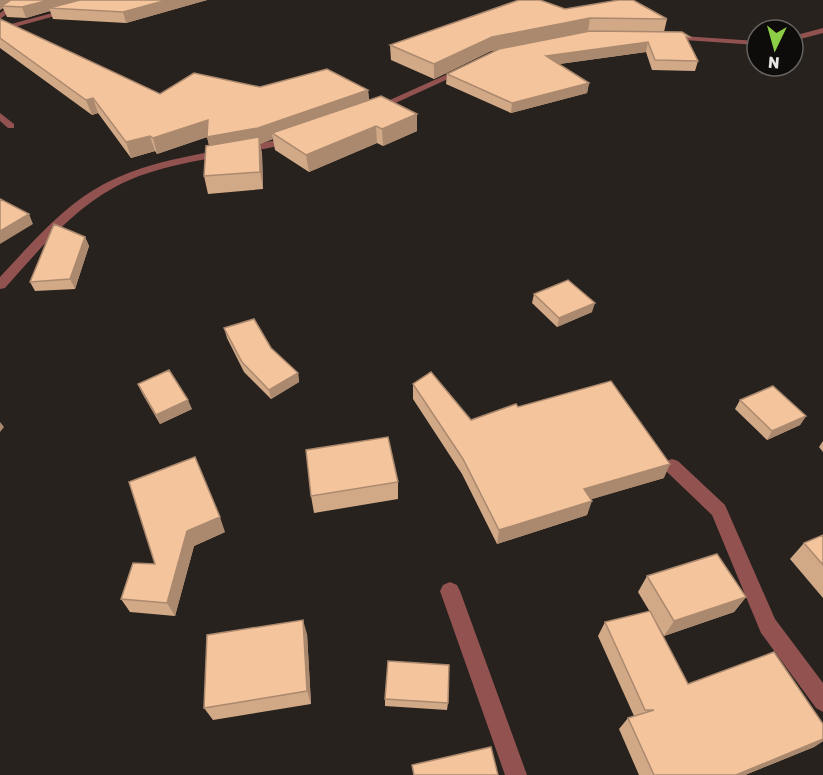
<svg xmlns="http://www.w3.org/2000/svg" width="823" height="775" viewBox="0 0 823 775" font-family="Rubik,sans-serif">
<style>
.lines{fill:none;stroke-linecap:round;stroke-linejoin:round}
.minor{fill:#915250;fill-rule:evenodd}
.wall{fill:#d2a987}
.shaded-wall{fill:#ab896e}
.building{fill:#f4c49d;stroke:#ab896e;stroke-width:1.5}
</style>
<rect width="100%" height="100%" fill="#27221e"/>
<g class="lines">
<path class="minor" d="M17,0H26L0,19V13Z
M101,0H114L0,31V27Z
M823,28V33L793,41V36Z
M667,35L757,41V45L670,39L666,37Z
M463,67L470,69L378,111L370,109Z
M0,113L14,124V128H8L0,121Z
M293,136L297,137V141C239,158 168,158 115,187C71,211 38,251 5,288L0,289V277C33,242 66,202 110,181C164,154 234,151 293,136Z
M672,459L678,461L725,505L775,619L823,683V712L816,708L761,633L712,515L666,471L664,466L666,461Z
M450,582L457,585L460,591L527,775H505L440,591L443,585Z"/>
</g>
<path class="wall" d="M0,0H207L126,23L53,19L50,11L26,18L7,17L3,8L0,10Z
M565,9L667,19L664,32L689,42L698,61L695,71L652,70L646,52L559,64L589,83L587,93L511,113L446,84L447,74L511,47L491,51L434,79L391,60L390,45Z
M0,19L160,94L260,87L368,90L369,100L417,114V131L383,146L377,143L309,172L275,150L273,139L260,144L262,154L263,189L208,194L204,176L209,145L207,137L157,154L155,151L131,158L98,113L92,115L0,48Z
M85,237L89,246L75,289L35,291L30,282Z
M534,294L592,312L557,327L532,303Z
M224,328L271,348L298,373L299,382L271,399L244,372L227,338Z
M138,384L192,409L160,424L142,393Z
M413,384L471,420L518,407L664,478L591,499L587,515L497,544L462,474L413,399Z
M740,400L806,416L800,425L767,440L735,409Z
M823,441V452L819,447Z
M129,482L225,532L194,546L175,616L130,612L121,599L155,564Z
M398,482V499L314,513L311,496Z
M823,535V598L790,559L804,543Z
M647,576L746,597L734,612L664,636L653,617L688,684L823,724V741L814,747L745,775H639L619,729L628,718L634,716L598,636L605,622L650,612L638,592Z
M307,634L311,704L213,720L204,708Z
M385,699L448,703L447,710L385,706Z"/>
<path class="shaded-wall" d="M0,0H13L2,6L3,8L0,10Z
M49,0H92L49,8L50,11L26,18L22,7Z
M167,0H207L126,23L123,12Z
M590,18L588,32L491,51L434,79V64L492,37Z
M648,42L646,52L545,66L546,56Z
M589,83L587,93L511,113L512,103Z
M368,90L369,105L272,133L273,139L260,144L262,154L263,189L260,172L211,152L207,137L157,154L153,138L208,120Z
M93,98L98,113L92,115L86,100Z
M417,114V131L383,146L382,129Z
M376,126L377,143L309,172L306,155Z
M150,136L155,151L131,158L126,142Z
M29,214L33,224L0,244V231Z
M85,237L89,246L75,289L70,279Z
M595,303L592,312L557,327L559,318Z
M298,373L299,382L271,399L269,390Z
M188,400L192,409L160,424L156,415Z
M806,416L800,425L767,440L772,431Z
M0,422L4,427L0,432Z
M670,464L664,478L579,503L584,489Z
M592,501L587,515L497,544L499,530Z
M220,517L225,532L194,546L175,616L167,603L187,531Z
M746,597L734,612L664,636L674,621Z
M303,620L307,634L311,704L307,691Z
M823,739V741L814,747L745,775H736Z"/>
<path class="building" d="M11,0H49L22,7L2,6Z
M80,0H167L123,12L49,8Z
M519,0H540L565,9L619,0H633L667,19L590,18L492,37L434,64L390,45Z
M0,19L160,94L194,73L260,87L327,69L368,90L258,128L207,137L208,120L153,138L150,136L126,142L93,98L86,100L0,38Z
M590,31L682,32L690,37H686L698,61L655,60L648,42L546,56L589,83L512,103L447,74L499,49Z
M381,96L417,114L382,129L376,126L306,155L272,133Z
M259,137L260,172L204,176L206,146Z
M0,199L29,214L0,231Z
M54,224L85,237L70,279L30,282Z
M568,280L595,303L559,318L534,294Z
M254,319L271,348L298,373L269,390L242,362L224,328Z
M169,370L188,400L156,415L138,384Z
M431,372L471,420L516,404L518,407L611,381L670,464L584,489L592,501L499,530L463,459L413,384Z
M773,386L806,416L772,431L740,400Z
M388,437L398,482L311,496L306,450Z
M195,457L220,517L187,531L167,603L121,599L133,563L155,564L129,482Z
M823,535V565L804,543Z
M717,554L746,597L674,621L647,576Z
M650,611L688,684L774,652L823,724V739L736,775H654L628,718L654,710H645L605,622Z
M303,620L307,691L204,708L207,635Z
M388,661L449,665L448,703L385,699Z
M491,747L498,775H414L412,765Z"/>
<g transform="translate(775 48) rotate(185)"><circle r="28" fill="#0e0c0a" stroke="#656260" stroke-width="1.5"/>
<path d="M0-4.5L10 22L0 15L-10 22Z" fill="#8cce45"/>
<text y="-9" font-size="16" font-weight="bold" text-anchor="middle" fill="#e7e4e1">N</text>
</g>
</svg>
